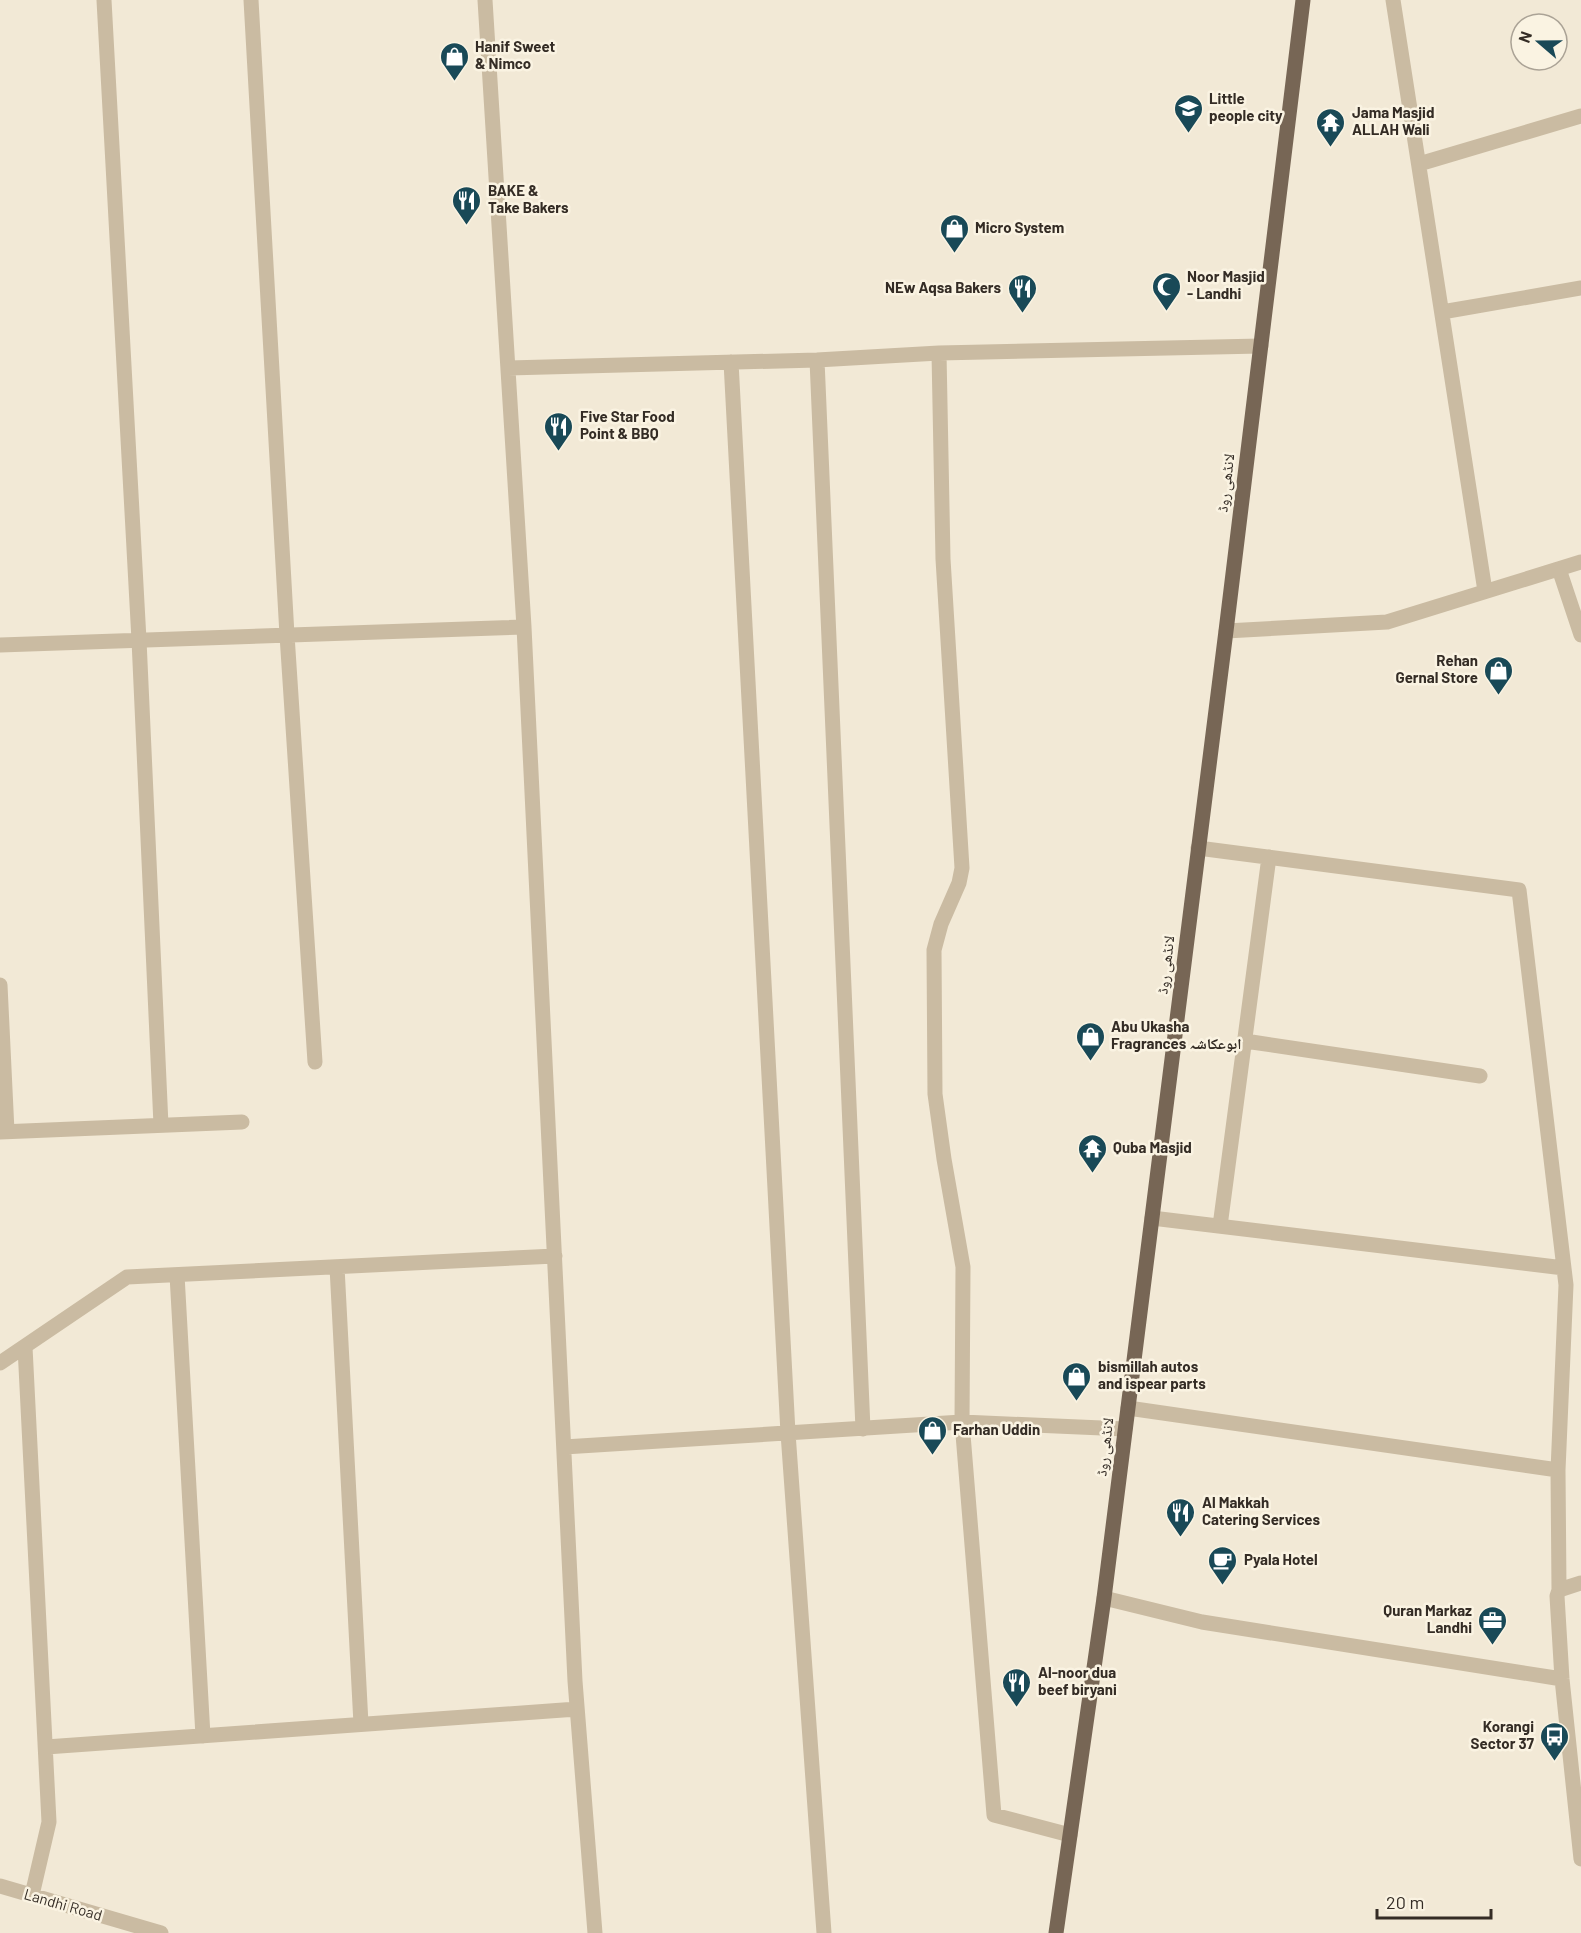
<svg xmlns="http://www.w3.org/2000/svg" width="1581" height="1933" viewBox="0 0 1581 1933" font-family="Barlow,'Noto Naskh Arabic',sans-serif">
<style>
.lines{fill:none;stroke-linecap:round;stroke-linejoin:round}
.minor{stroke:#cabba2;stroke-width:15}
.major{stroke:#765;stroke-width:15}
.labels{text-anchor:middle;stroke-width:5;stroke-linejoin:round;paint-order:stroke}
.poi-label{font-size:15px;font-weight:bold;fill:#342c25;stroke:#faf3e2;text-anchor:start}
.street-label{font-size:15px;fill:#342c25;stroke:#faf3e2}
</style>
<rect width="100%" height="100%" fill="#f2e9d6"/>
<g class="lines">
<path class="minor" d="M104,0L139,640L161,1125
M251,0L287,635L315,1062
M485,0L524,627L575,1681L595,1933
M1393,0L1485,591
M1419,164L1581,116
M1442,312L1581,288
M939,353L943,559L962,868L959,883L941,924L934,950L935,1094L944,1159L963,1267L962,1422L994,1815L1070,1835
M817,360L863,1429
M731,362L788,1433L824,1933
M508,368L817,360L939,353L1261,346
M1559,569L1581,635
M1226,631L1387,622L1581,562
M0,645L524,627
M1198,848L1519,890L1566,1285L1558,1470
M0,985L7,1131
M1245,1041L1480,1076
M0,1132L242,1122
M1152,1218L1564,1268
M1220,1226L1269,857
M337,1267L361,1724
M177,1275L203,1736
M25,1347L49,1822L32,1895
M0,1363L127,1277L555,1256
M1128,1408L1558,1470L1559,1590
M564,1447L962,1422L1125,1429
M1581,1583L1559,1590L1557,1596L1562,1679L1581,1859
M1104,1598L1202,1622L1562,1679
M46,1747L577,1709
M0,1886L161,1933"/>
<path class="major" d="M1056,1933L1104,1598L1226,631L1303,0"/>
</g>
<defs>
<symbol id="shop-pin" viewBox="-11 -11 22 30"><path d="M0 17L-7.5 6A9.5 9.5 0 1 1 7.5 6Z" fill="#194957" stroke="#faf3e2"/><path d="M-5-2.5h2.3a2.7 3.5 0 0 1 5.4 0H5L5.5 6h-11ZM-1.5-2.5h3a1.5 2.3 0 0 0-3 0Z" fill="#fff"/></symbol>
<symbol id="school-pin" viewBox="-11 -11 22 30"><path d="M0 17L-7.5 6A9.5 9.5 0 1 1 7.5 6Z" fill="#194957" stroke="#faf3e2"/><path d="M0-5L7-2L0 1L-7-2ZM-4 1L0 2.5L4 1V4Q0 6-4 4Z" fill="#fff"/></symbol>
<symbol id="temple-pin" viewBox="-11 -11 22 30"><path d="M0 17L-7.5 6A9.5 9.5 0 1 1 7.5 6Z" fill="#194957" stroke="#faf3e2"/><path d="M0-6L5-2H3V0L6.5 2.5H4V6H1.5V3h-3V6H-4V2.5H-6.5L-3 0V-2H-5Z" fill="#fff"/></symbol>
<symbol id="restaurant-pin" viewBox="-11 -11 22 30"><path d="M0 17L-7.5 6A9.5 9.5 0 1 1 7.5 6Z" fill="#194957" stroke="#faf3e2"/><path d="M-5-6h1v4h1v-4h1v4h1v-4h1v5L-1.5 .5V6h-2V.5L-5-1ZM5-6V6H3V1.5H1.5Q1.5-4 5-6Z" fill="#fff"/></symbol>
<symbol id="mosque-pin" viewBox="-11 -11 22 30"><path d="M0 17L-7.5 6A9.5 9.5 0 1 1 7.5 6Z" fill="#194957" stroke="#faf3e2"/><path d="M3.5-4.9A6 6 0 1 0 3.5 4.9A5 5 0 1 1 3.5-4.9Z" fill="#fff"/></symbol>
<symbol id="cafe-pin" viewBox="-11 -11 22 30"><path d="M0 17L-7.5 6A9.5 9.5 0 1 1 7.5 6Z" fill="#194957" stroke="#faf3e2"/><path d="M-5.5-4.5H6V0H3Q3 3.5 0 3.5H-2.5Q-5.5 3.5-5.5 0ZM3-3.2v2h1.7v-2ZM-6 4.5H4V6H-6Z" fill="#fff"/></symbol>
<symbol id="office-pin" viewBox="-11 -11 22 30"><path d="M0 17L-7.5 6A9.5 9.5 0 1 1 7.5 6Z" fill="#194957" stroke="#faf3e2"/><path d="M-6-3h4V-5.5h4V-3h4V5H-6ZM-1-4.5V-3h2v-1.5ZM-6 0V1H6V0Z" fill="#fff"/></symbol>
<symbol id="bus-pin" viewBox="-11 -11 22 30"><path d="M0 17L-7.5 6A9.5 9.5 0 1 1 7.5 6Z" fill="#194957" stroke="#faf3e2"/><path d="M-5-6H5V4H4V6H2V4H-2V6H-4V4H-5ZM-3.5-4V0h7V-4ZM-3.5 1.2v1.5H-2V1.2ZM2 1.2v1.5H3.5V1.2Z" fill="#fff"/></symbol>
</defs>
<g fill-rule="evenodd">
<use href="#shop-pin" x="438" y="40" width="33" height="45"/>
<use href="#school-pin" x="1172" y="92" width="33" height="45"/>
<use href="#temple-pin" x="1314" y="106" width="33" height="45"/>
<use href="#restaurant-pin" x="450" y="184" width="33" height="45"/>
<use href="#shop-pin" x="938" y="212" width="33" height="45"/>
<use href="#mosque-pin" x="1150" y="270" width="33" height="45"/>
<use href="#restaurant-pin" x="1006" y="272" width="33" height="45"/>
<use href="#restaurant-pin" x="542" y="410" width="33" height="45"/>
<use href="#shop-pin" x="1482" y="654" width="33" height="45"/>
<use href="#shop-pin" x="1074" y="1020" width="33" height="45"/>
<use href="#temple-pin" x="1076" y="1132" width="33" height="45"/>
<use href="#shop-pin" x="1060" y="1360" width="33" height="45"/>
<use href="#shop-pin" x="916" y="1414" width="33" height="45"/>
<use href="#restaurant-pin" x="1164" y="1496" width="33" height="45"/>
<use href="#cafe-pin" x="1206" y="1544" width="33" height="45"/>
<use href="#office-pin" x="1476" y="1604" width="33" height="45"/>
<use href="#restaurant-pin" x="1000" y="1666" width="33" height="45"/>
<use href="#bus-pin" x="1538" y="1720" width="33" height="45"/>
</g>
<g class="labels">
<g class="poi-label">
<text x="475" y="52">Hanif Sweet<tspan x="475" dy="17">&amp; Nimco</tspan></text>
<text x="1209" y="104">Little<tspan x="1209" dy="17">people city</tspan></text>
<text x="1352" y="118">Jama Masjid<tspan x="1352" dy="17">ALLAH Wali</tspan></text>
<text x="488" y="196">BAKE &amp;<tspan x="488" dy="17">Take Bakers</tspan></text>
<text x="975" y="233">Micro System</text>
<text x="1187" y="282">Noor Masjid<tspan x="1187" dy="17">- Landhi</tspan></text>
<text x="1001" y="293" text-anchor="end">NEw Aqsa Bakers</text>
<text x="580" y="422">Five Star Food<tspan x="580" dy="17">Point &amp; BBQ</tspan></text>
<text x="1478" y="666" text-anchor="end">Rehan<tspan x="1478" dy="17">Gernal Store</tspan></text>
<text x="1111" y="1032">Abu Ukasha<tspan x="1111" dy="17">Fragrances ابوعکاشہ</tspan></text>
<text x="1113" y="1153">Quba Masjid</text>
<text x="1098" y="1372">bismillah autos<tspan x="1098" dy="17">and ispear parts</tspan></text>
<text x="953" y="1435">Farhan Uddin</text>
<text x="1202" y="1508">Al Makkah<tspan x="1202" dy="17">Catering Services</tspan></text>
<text x="1244" y="1565">Pyala Hotel</text>
<text x="1472" y="1616" text-anchor="end">Quran Markaz<tspan x="1472" dy="17">Landhi</tspan></text>
<text x="1038" y="1678">Al-noor dua<tspan x="1038" dy="17">beef biryani</tspan></text>
<text x="1534" y="1732" text-anchor="end">Korangi<tspan x="1534" dy="17">Sector 37</tspan></text>
</g>
<g class="street-label">
<text transform="translate(1226 483) rotate(-83)" y="5">لانڈھی روڈ</text>
<text transform="translate(1166 965) rotate(-83)" y="5">لانڈھی روڈ</text>
<text transform="translate(1105 1447) rotate(-83)" y="5">لانڈھی روڈ</text>
<text transform="translate(63 1905) rotate(16)" y="5">Landhi Road</text>
</g>
</g>
<g transform="translate(1539 42) rotate(290)"><circle r="28" fill="#faf3e2" stroke="#aba396" stroke-width="1.5"/>
<path d="M0-4.5L10 22L0 15L-10 22Z" fill="#194957"/>
<text y="-9" font-size="16" font-weight="bold" text-anchor="middle" fill="#342c25">N</text>
</g>
<path d="M1377 1909v9h114v-9" fill="none" stroke="#342c25" stroke-width="3"/>
<text x="1386" y="1909" font-size="18" fill="#342c25" stroke="#faf3e2" stroke-width="4.5" paint-order="stroke">20 m</text>
</svg>
